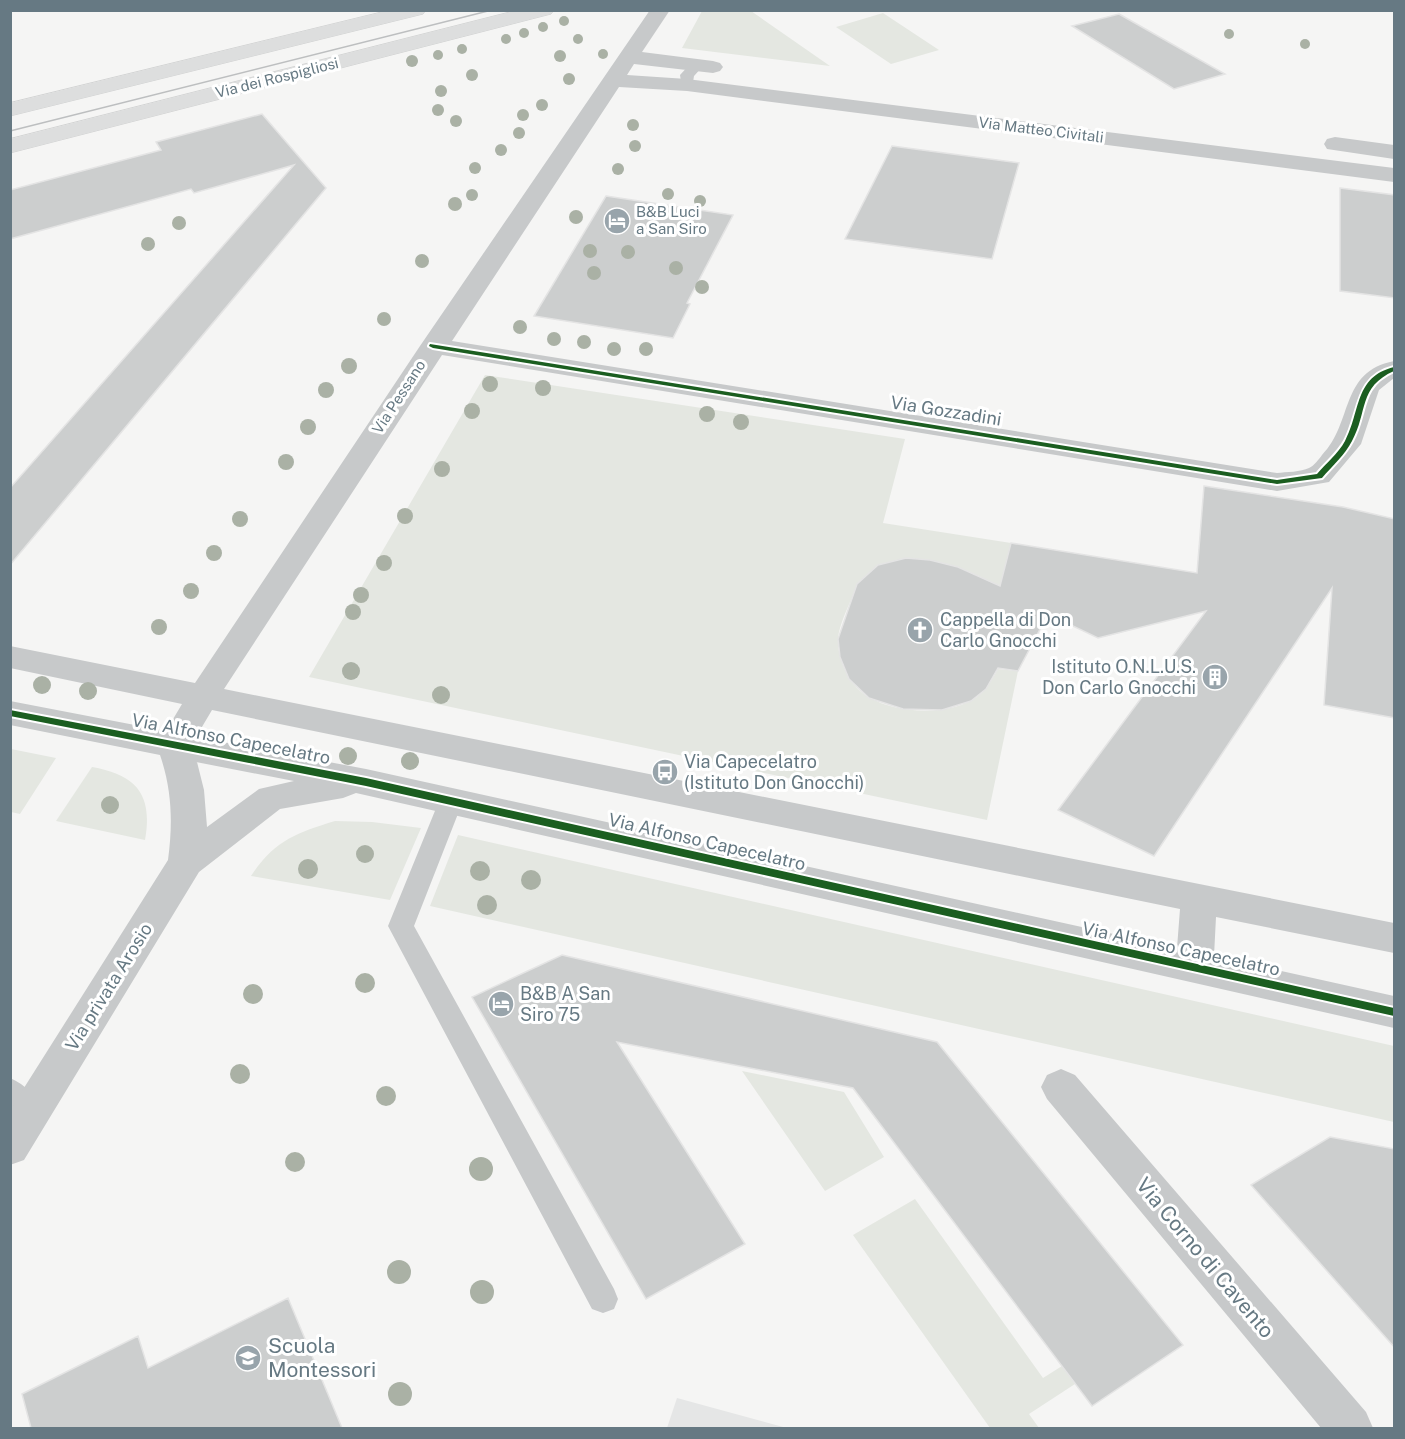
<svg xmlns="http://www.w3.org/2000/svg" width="1405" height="1439" viewBox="0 0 1405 1439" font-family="'Public Sans',sans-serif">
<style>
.built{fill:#e5e6e6}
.green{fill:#e4e7e1}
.building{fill:#cccece;stroke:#e4e4e4;stroke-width:1.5}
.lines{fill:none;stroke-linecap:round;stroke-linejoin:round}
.primary-casing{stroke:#d1d2d2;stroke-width:1}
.service{fill:#c7c9ca;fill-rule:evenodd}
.minor{fill:#c7c9ca;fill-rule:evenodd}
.primary{fill:#dddede;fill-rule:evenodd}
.tram{stroke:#bdbfc0;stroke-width:1.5}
.cycleway-casing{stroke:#fff;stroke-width:4}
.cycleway{fill:#1b5e20;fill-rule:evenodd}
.tree{fill:#aab1a5}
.labels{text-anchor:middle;stroke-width:6;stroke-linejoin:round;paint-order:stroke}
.far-street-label{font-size:15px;fill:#667983;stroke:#fff}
.far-poi-label{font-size:15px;fill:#667983;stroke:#fff;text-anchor:start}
.street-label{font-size:18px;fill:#667983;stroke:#fff}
.poi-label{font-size:18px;fill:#667983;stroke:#fff;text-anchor:start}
.near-street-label{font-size:21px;fill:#667983;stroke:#fff}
.near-poi-label{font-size:21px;fill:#667983;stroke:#fff;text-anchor:start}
</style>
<rect width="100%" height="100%" fill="#f5f5f4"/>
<path class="built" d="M677,1398L787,1428H667Z"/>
<path class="green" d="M702,11H751L830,66L682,48Z
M883,13L939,50L891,64L836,27Z
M485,375L905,439L883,523L1011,543L1007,560L1030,564L1013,623L981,577L958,567L930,560L906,558L857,584C852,601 838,624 838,641C838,662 851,688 870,698C897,713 945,716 972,700C985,693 991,681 998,669L1018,671L987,820L309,677Z
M11,749L56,758L20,814L11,812Z
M92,767C137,775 153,795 145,840L56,821Z
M335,821L372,822L421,828L390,900L251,876C274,841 296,833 335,821Z
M458,835L1394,1046V1122L430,906Z
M742,1071L844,1092L884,1157L825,1191Z
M915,1199L1043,1378L1062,1366L1075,1384L1029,1414L1039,1428H990L853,1235Z"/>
<path class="building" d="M1119,14L1225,74L1174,89L1072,26Z
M262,114L326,188L10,565V488L294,165L194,193L191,189L10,239V190L161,150L156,142Z
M892,146L1019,163L992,259L845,239Z
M1340,188L1395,195V298L1340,291Z
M606,196L733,215L687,303L690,304L673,338L534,316Z
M1204,486L1343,507L1395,519V718L1324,705L1332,588L1154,856L1058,810L1206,611L1098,638L1048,614L1018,671L998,668L986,689L971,701L942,710L903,709L869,698L849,679L840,657L838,639L857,584L878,565L906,558L930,560L958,567L1000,586L1011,543L1197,573Z
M562,955L937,1042L1183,1345L1092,1406L853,1088L617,1042L745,1244L646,1299L472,997Z
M1330,1137L1395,1149V1348L1251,1185Z
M288,1298L342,1428H31L22,1394L138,1336L148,1368Z"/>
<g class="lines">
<defs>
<path id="primary" d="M390,10H426L423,14L10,116V103Z
M518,10H554L551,14L10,153V139Z"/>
</defs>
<use href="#primary" class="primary-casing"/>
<path class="service" d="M697,61L704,65L694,76L692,88H682L680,75L692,62Z
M451,792L459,795L463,801L414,926L614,1289L618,1299L614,1309L603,1313L592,1309L388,926L439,801L443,795Z
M10,1078C25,1084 39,1099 46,1113L42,1122L32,1125L22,1122L10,1109Z"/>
<path class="minor" d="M650,10H670L642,52L713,61L720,63L723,67L720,71L713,73L634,64L627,75L687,79L1394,168V182L687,91L619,87L452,341L1277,473C1286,472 1301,472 1309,468C1314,466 1319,459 1322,455C1354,422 1339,372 1394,361V378L1379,390L1361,444L1329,482L1277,491L442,355L224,689L1394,923V953L1216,917L1214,956L1394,996V1028L356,793L343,798L280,809L199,872L24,1160L10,1165V1110L168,860C173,823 172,790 160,755L10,725V701L166,731L182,704L10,668V646L195,683L420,346ZM212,710L1180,909L1177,948L366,769L196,737ZM197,762H196L294,781L259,789L207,827L204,790Z
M1335,137L1394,145V159L1327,149L1324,144L1327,139Z
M1061,1069L1075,1075L1366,1412L1373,1428H1321L1047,1099L1041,1087L1047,1075Z"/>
<use href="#primary" class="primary"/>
<path class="tram" d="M10,131L492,10"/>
<defs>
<path id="cycleway" d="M430,344L1277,480L1317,474C1326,463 1338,454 1345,441C1361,411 1354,377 1394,367V371C1358,387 1368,412 1352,441C1345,455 1332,466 1322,478L1277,484L433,348L429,346Z
M10,710L366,778L1394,1008V1016L366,786L10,716Z"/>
</defs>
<use href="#cycleway" class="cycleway-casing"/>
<use href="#cycleway" class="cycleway"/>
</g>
<g class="tree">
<circle cx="564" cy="21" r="5"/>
<circle cx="543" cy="27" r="5"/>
<circle cx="524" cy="33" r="5"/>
<circle cx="1229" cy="34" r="5"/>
<circle cx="506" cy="39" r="5"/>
<circle cx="578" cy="39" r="5"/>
<circle cx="1305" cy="44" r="5"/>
<circle cx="462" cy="49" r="5"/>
<circle cx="603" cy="54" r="5"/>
<circle cx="438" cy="55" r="5"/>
<circle cx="560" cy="56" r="6"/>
<circle cx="412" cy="61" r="6"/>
<circle cx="472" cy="75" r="6"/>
<circle cx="569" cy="79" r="6"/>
<circle cx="441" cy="91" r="6"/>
<circle cx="542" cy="105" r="6"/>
<circle cx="438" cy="110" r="6"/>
<circle cx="523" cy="115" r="6"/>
<circle cx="456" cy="121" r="6"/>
<circle cx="633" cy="125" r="6"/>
<circle cx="519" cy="133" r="6"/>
<circle cx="635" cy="146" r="6"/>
<circle cx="501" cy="150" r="6"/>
<circle cx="475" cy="168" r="6"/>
<circle cx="618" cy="169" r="6"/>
<circle cx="668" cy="194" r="6"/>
<circle cx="472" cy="195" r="6"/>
<circle cx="700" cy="201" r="6"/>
<circle cx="455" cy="204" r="7"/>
<circle cx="576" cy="217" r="7"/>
<circle cx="179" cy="223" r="7"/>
<circle cx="148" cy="244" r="7"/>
<circle cx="590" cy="251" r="7"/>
<circle cx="628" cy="252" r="7"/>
<circle cx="422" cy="261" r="7"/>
<circle cx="676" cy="268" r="7"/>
<circle cx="594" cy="273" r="7"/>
<circle cx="702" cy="287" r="7"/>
<circle cx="384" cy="319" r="7"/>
<circle cx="520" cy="327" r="7"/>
<circle cx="554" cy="339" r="7"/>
<circle cx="584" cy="342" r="7"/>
<circle cx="614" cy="349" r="7"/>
<circle cx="646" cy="349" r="7"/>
<circle cx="349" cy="366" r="8"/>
<circle cx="490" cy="384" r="8"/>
<circle cx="543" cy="388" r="8"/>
<circle cx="326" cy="390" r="8"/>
<circle cx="472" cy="411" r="8"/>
<circle cx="707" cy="414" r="8"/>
<circle cx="741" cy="422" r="8"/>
<circle cx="308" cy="427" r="8"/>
<circle cx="286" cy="462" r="8"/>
<circle cx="442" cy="469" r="8"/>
<circle cx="405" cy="516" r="8"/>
<circle cx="240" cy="519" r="8"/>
<circle cx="214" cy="553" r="8"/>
<circle cx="384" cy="563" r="8"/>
<circle cx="191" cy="591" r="8"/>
<circle cx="361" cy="595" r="8"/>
<circle cx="353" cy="612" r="8"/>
<circle cx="159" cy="627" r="8"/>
<circle cx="351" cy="671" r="9"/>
<circle cx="42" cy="685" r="9"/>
<circle cx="88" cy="691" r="9"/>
<circle cx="441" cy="695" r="9"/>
<circle cx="348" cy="756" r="9"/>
<circle cx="410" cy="761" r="9"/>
<circle cx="110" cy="805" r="9"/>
<circle cx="365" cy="854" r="9"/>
<circle cx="308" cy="869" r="10"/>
<circle cx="480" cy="871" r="10"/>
<circle cx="531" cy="880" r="10"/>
<circle cx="487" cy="905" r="10"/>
<circle cx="365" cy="983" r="10"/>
<circle cx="253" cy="994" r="10"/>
<circle cx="240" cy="1074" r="10"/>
<circle cx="386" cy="1096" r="10"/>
<circle cx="295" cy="1162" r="10"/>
<circle cx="481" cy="1169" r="12"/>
<circle cx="399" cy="1272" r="12"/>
<circle cx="482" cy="1292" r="12"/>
<circle cx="400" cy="1394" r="12"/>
</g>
<defs>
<symbol id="hotel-disc" viewBox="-11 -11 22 22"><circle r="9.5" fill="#98a4ab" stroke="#fff"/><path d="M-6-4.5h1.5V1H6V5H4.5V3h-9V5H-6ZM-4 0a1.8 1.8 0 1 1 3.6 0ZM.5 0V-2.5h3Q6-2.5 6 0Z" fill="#fff"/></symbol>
<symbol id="church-disc" viewBox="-11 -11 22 22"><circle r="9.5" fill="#98a4ab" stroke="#fff"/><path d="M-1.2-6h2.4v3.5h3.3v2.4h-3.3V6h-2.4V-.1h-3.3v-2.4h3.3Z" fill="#fff"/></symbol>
<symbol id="building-disc" viewBox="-11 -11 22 22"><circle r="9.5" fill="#98a4ab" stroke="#fff"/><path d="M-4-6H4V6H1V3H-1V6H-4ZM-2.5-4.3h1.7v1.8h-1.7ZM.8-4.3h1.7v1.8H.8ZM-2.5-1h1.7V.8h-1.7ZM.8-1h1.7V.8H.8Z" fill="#fff"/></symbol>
<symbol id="bus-disc" viewBox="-11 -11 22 22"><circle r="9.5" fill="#98a4ab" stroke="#fff"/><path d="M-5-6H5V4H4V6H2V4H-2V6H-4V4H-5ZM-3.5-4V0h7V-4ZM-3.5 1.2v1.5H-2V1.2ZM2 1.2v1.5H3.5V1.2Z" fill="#fff"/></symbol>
<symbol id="school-disc" viewBox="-11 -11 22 22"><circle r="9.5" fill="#98a4ab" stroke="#fff"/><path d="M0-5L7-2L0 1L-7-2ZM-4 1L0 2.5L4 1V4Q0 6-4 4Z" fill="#fff"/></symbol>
</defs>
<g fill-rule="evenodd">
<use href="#hotel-disc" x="602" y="206" width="30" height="30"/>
<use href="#church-disc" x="905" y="615" width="30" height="30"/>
<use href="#building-disc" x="1200" y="662" width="30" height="30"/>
<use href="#bus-disc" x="650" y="757" width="30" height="30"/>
<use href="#hotel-disc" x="486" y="989" width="30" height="30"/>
<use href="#school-disc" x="233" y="1343" width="30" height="30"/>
</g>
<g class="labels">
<g class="far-street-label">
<text transform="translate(277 78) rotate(-14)" y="5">Via dei Rospigliosi</text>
<text transform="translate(1041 130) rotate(7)" y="5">Via Matteo Civitali</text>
<text transform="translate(399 397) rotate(-57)" y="5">Via Pessano</text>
</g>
<g class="far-poi-label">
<text x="636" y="217">B&amp;B Luci<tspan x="636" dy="17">a San Siro</tspan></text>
</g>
<g class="street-label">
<text transform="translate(946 411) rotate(9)" y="6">Via Gozzadini</text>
<text transform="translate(231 739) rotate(11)" y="6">Via Alfonso Capecelatro</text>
<text transform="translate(707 842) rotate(13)" y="6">Via Alfonso Capecelatro</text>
<text transform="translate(1181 949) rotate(12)" y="6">Via Alfonso Capecelatro</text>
<text transform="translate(109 987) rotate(-58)" y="6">Via privata Arosio</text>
</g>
<g class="poi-label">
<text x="940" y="626">Cappella di Don<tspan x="940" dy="21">Carlo Gnocchi</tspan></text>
<text x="1196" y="673" text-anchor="end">Istituto O.N.L.U.S.<tspan x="1196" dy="21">Don Carlo Gnocchi</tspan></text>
<text x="684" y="768">Via Capecelatro<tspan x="684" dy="21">(Istituto Don Gnocchi)</tspan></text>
<text x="520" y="1000">B&amp;B A San<tspan x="520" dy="21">Siro 75</tspan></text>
</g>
<g class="near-street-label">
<text transform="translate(1205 1258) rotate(50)" y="7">Via Corno di Cavento</text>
</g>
<g class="near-poi-label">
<text x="268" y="1353">Scuola<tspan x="268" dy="24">Montessori</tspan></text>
</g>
</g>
<rect width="1405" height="1439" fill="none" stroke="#667983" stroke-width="24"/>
</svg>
